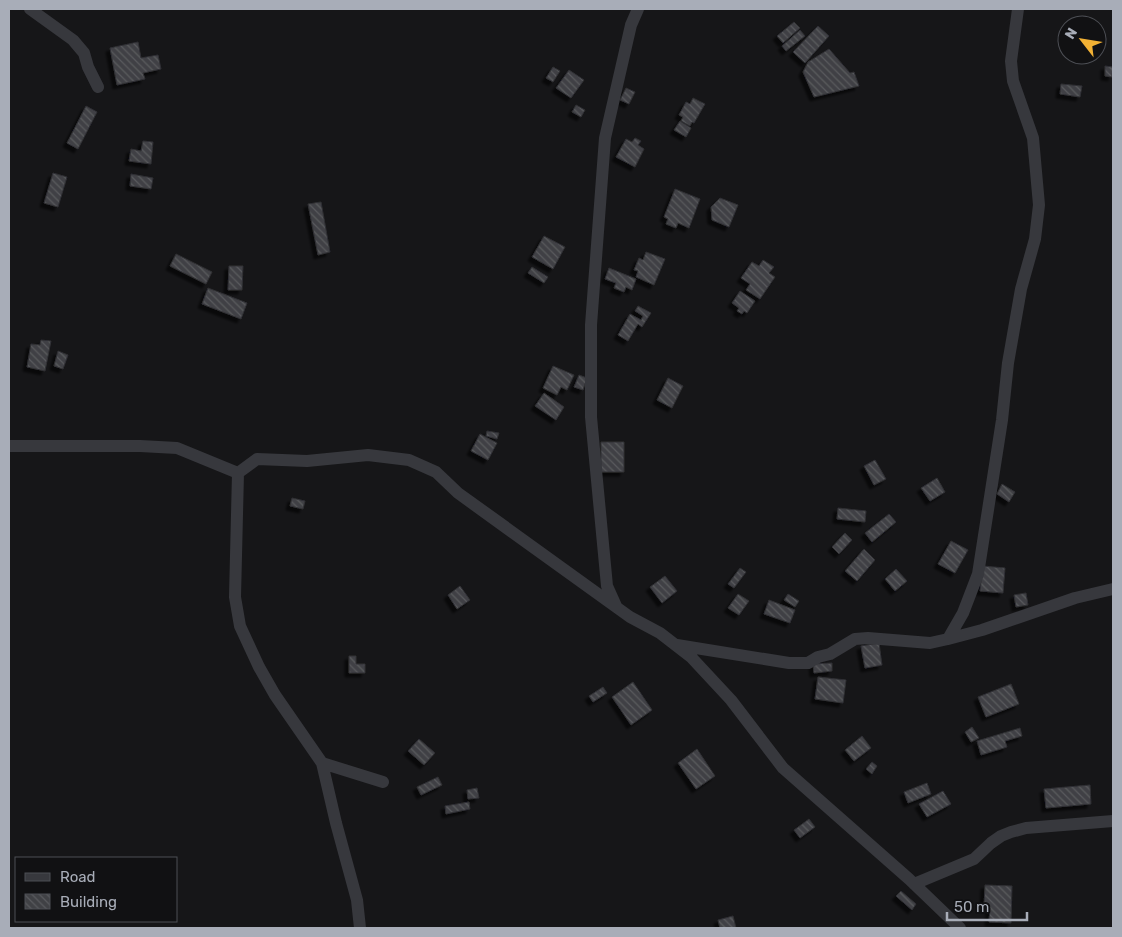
<svg xmlns="http://www.w3.org/2000/svg" width="1122" height="937" viewBox="0 0 1122 937" font-family="Rubik,sans-serif">
<style>
.building{fill:url(#building-back-hatch);stroke:#303034;filter:url(#shadow)}
.lines{fill:none;stroke-linecap:round;stroke-linejoin:round}
.minor{stroke:#37383d;stroke-width:12}
</style>
<defs>
<pattern id="building-back-hatch" width="6" height="6" patternUnits="userSpaceOnUse" patternTransform="scale(1.25)"><rect width="6" height="6" fill="#404145"/><path d="M-1 5l2 2M0 0l6 6M5-1l2 2" fill="none" stroke="#595a5e"/></pattern>
<filter id="shadow"><feDropShadow dx="-4" dy="4" stdDeviation="1" flood-color="#0009"/></filter>
</defs>
<rect width="100%" height="100%" fill="#161618"/>
<path class="building" d="M794,22L800,28L783,43L777,36Z
M818,26L829,36L805,63L793,52Z
M800,30L805,36L786,51L782,46Z
M138,42L141,58L158,55L161,69L143,73L145,79L117,85L110,48Z
M829,49L850,73L854,72L859,86L814,97L803,72L808,62Z
M1105,66L1113,67L1112,77L1105,76Z
M553,67L560,71L553,82L546,78Z
M569,70L584,80L571,98L556,88Z
M1061,84L1082,86L1080,97L1060,94Z
M626,88L635,92L629,104L620,100Z
M693,98L705,104L694,123L692,122L690,126L681,121L683,117L679,115L686,102L690,104Z
M576,105L585,110L581,117L572,112Z
M86,106L97,112L78,149L67,143Z
M680,121L691,128L686,137L674,130Z
M635,138L641,141L638,145L644,149L635,167L616,157L626,139L632,142Z
M143,141L153,142L151,164L129,161L131,149L141,151Z
M53,173L67,177L58,207L44,203Z
M131,174L153,178L151,189L130,186Z
M675,189L700,199L689,228L678,223L676,228L666,224L668,219L664,217Z
M720,198L738,205L729,227L712,220L711,207Z
M321,202L330,252L318,255L308,204Z
M544,236L565,247L553,269L532,257Z
M646,252L665,259L654,285L636,277L638,271L634,270L639,258L643,260Z
M176,254L212,272L206,284L170,266Z
M763,260L774,267L769,273L775,277L760,299L746,290L750,284L741,278L752,262L759,266Z
M229,266H243L242,290H228Z
M532,267L548,277L544,283L528,273Z
M609,268L636,279L632,290L626,287L624,292L614,288L616,283L605,279Z
M208,288L247,303L241,319L202,304Z
M740,291L755,301L747,313L744,311L742,314L737,311L739,308L732,303Z
M638,306L651,313L642,327L638,324L628,341L618,335L630,314L641,320L643,316L635,311Z
M41,340L51,341L45,371L27,367L31,344L40,345Z
M58,351L68,355L63,369L54,366Z
M553,366L574,375L567,390L561,387L557,395L543,388Z
M579,375L587,378L583,390L574,387Z
M668,378L683,386L672,408L657,400Z
M544,393L564,407L556,420L535,406Z
M487,431L499,433L497,439L486,436Z
M480,434L497,443L488,460L471,451Z
M601,442H624V472H601Z
M875,460L886,479L874,485L864,466Z
M937,478L945,492L930,501L921,488Z
M1002,484L1015,492L1009,502L997,494Z
M292,498L305,501L303,509L290,506Z
M838,508L866,511L865,522L837,519Z
M889,514L896,522L872,542L865,533Z
M845,533L852,540L839,554L832,547Z
M951,541L968,550L955,573L938,564Z
M864,549L875,560L857,581L845,571Z
M983,566L1005,568L1003,593L980,591Z
M740,568L746,572L734,588L728,584Z
M896,569L907,581L895,591L885,579Z
M665,576L677,591L662,603L650,587Z
M460,586L470,600L457,609L448,595Z
M1026,593L1028,605L1016,607L1014,595Z
M738,594L749,601L739,615L728,608Z
M788,594L799,601L795,607L784,600Z
M769,600L795,610L790,623L764,614Z
M879,643L882,665L865,668L861,646Z
M349,656H356V664H365V673H349Z
M832,663V671L814,673L813,664Z
M818,677L846,680L843,703L815,699Z
M633,682L652,710L631,725L612,697Z
M1011,684L1019,704L986,717L978,697Z
M603,687L607,693L593,702L589,696Z
M972,727L979,738L971,742L965,732Z
M1020,728L1022,736L1005,741L1007,747L981,755L977,741Z
M862,736L871,748L854,761L845,750Z
M419,739L435,753L424,765L408,751Z
M697,749L715,776L696,789L678,763Z
M872,762L877,766L872,774L866,769Z
M438,777L442,785L421,795L417,787Z
M927,783L931,794L908,803L904,792Z
M1090,785L1091,804L1046,808L1044,789Z
M477,788L479,798L468,799L467,790Z
M943,791L951,804L927,817L919,804Z
M469,802L470,809L446,814L445,806Z
M809,819L815,827L800,838L794,830Z
M985,885L1012,886L1011,923L989,922L990,908H984Z
M901,891L916,904L912,910L896,896Z
M733,916L736,928H720L718,920Z"/>
<g class="lines">
<path class="minor" d="M30,9L73,40L84,53L88,67L98,87
M9,446H140L177,448L238,473L257,459L307,461L368,455L409,460L436,472L458,493L630,617L660,633L691,657L731,700L783,768L909,879L960,928
M238,473L235,597L240,626L259,667L275,695L322,763L383,782
M616,606L607,586L591,417V325L605,138L631,25L638,9
M948,639L963,613L978,574L1002,420L1008,363L1021,289L1035,239L1039,205L1033,138L1013,81L1011,61L1018,9
M677,645L789,663H808L818,657L830,654L855,639L868,638L930,643L948,639L982,630L1075,598L1113,589
M322,763L336,823L357,900L360,928
M914,884L974,859L991,843L1001,836L1011,832L1026,828L1113,821"/>
</g>
<rect width="1122" height="937" fill="none" stroke="#a8adb8" stroke-width="20"/>
<rect x="15" y="857" width="162" height="65" fill="#111113" stroke="#4d4f55"/>
<rect x="25" y="873" width="25" height="8" fill="#37383d" stroke="#4d4f55"/>
<text x="60" y="882" font-size="15" fill="#a8adb8">Road</text>
<rect x="25" y="894" width="25" height="15" fill="url(#building-back-hatch)" stroke="#4d4f55"/>
<text x="60" y="907" font-size="15" fill="#a8adb8">Building</text>
<g transform="translate(1082 40) rotate(301)"><circle r="24" fill="#111113" stroke="#4d4f55"/>
<path d="M0-4L9 19L0 12L-9 19Z" fill="#f2b134"/>
<text y="-8" font-size="14" font-weight="bold" text-anchor="middle" fill="#a8adb8">N</text>
</g>
<path d="M947 912v8h80v-8" fill="none" stroke="#a8adb8" stroke-width="2.5"/>
<text x="954" y="912" font-size="15" fill="#a8adb8" stroke="#111113" stroke-width="4" paint-order="stroke">50 m</text>
</svg>
